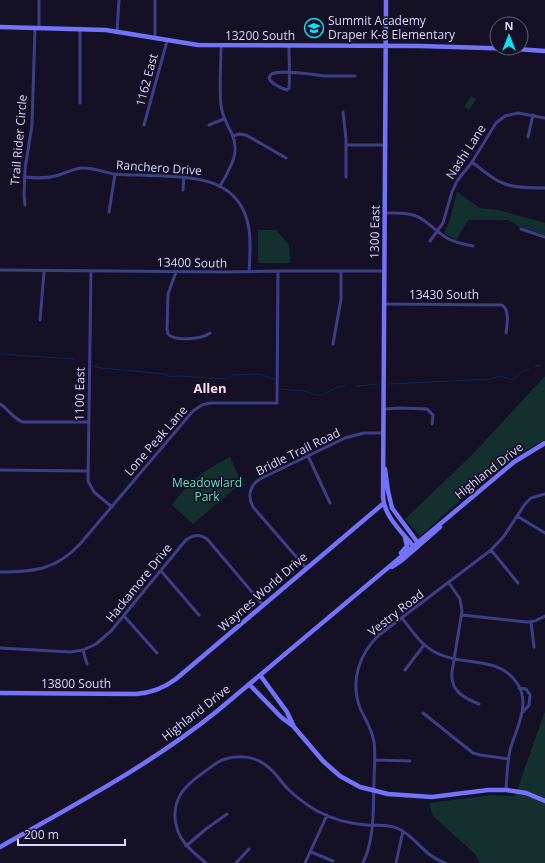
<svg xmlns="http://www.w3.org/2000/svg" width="545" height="863" viewBox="0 0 545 863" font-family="'Open Sans',sans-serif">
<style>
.green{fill:#13302f}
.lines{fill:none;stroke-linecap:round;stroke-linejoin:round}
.stream{stroke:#10274b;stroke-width:1}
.street{stroke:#3f3d84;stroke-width:3}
.secondary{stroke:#7471fa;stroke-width:4.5}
.labels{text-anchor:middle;stroke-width:3.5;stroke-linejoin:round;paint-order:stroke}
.poi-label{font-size:12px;fill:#dbd7fe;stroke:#141026;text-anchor:start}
.street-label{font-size:12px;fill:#dbd7fe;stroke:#141026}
.park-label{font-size:12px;fill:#64dcbd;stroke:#141026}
.neighbourhood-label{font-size:13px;font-weight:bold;fill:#fed9f1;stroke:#141026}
</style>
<rect width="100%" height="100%" fill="#141026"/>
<path class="green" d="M471,96L476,99L469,110L464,107Z
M457,192L480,208L498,210L545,223V235L520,227L509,220H468L456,240L444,233L449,222Z
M258,230H276L289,245L290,263H260L258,260Z
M545,376V440C521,451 501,467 481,483C460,500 440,518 420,536L405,519L473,454Z
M230,457L242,483L245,485L244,486L240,484L193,524L172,505C190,480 203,471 230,457Z
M545,711V863H480L475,854L433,816L429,803L492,795L515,796Z"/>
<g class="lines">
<path class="stream" d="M461,196L467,199L476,209L490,216H500L514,221L521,225L545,231
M0,354L74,359
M94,366L102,368L165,374L170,377L179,376L226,379L233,375L251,374H259L274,379
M535,366L541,365
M390,384L491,379L499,376L513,380L521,372L529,369
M357,386L377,384
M281,389L305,391L315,395H322L337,387L345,386"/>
<path class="street" d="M39,28V0
M117,31L119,0
M155,38V0
M289,46C289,60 290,74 289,88L287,90C281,88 271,84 269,78L271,74C282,69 314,75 327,76C336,76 346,76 355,76
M80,103V28
M343,112L346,139V177
M144,125L167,41
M209,125L224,119
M233,136L239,134L246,135L286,158
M528,137L533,115
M346,145H386
M472,162C502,186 506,188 545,188
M24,177C35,178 45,179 55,176C64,174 72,169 81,168C93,167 102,172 114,174C122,175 132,175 141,175C185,178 240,172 249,229C251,243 250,258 249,272
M220,186C229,170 241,153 232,134C227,124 222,116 221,105C219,86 221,65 221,46
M183,190L184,177
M25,205L24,196L25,169L32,125L35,28
M109,212L115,174
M386,213C396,213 406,212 416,216C428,221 436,232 447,238C455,243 464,244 473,246
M521,229L545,237
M430,241L443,223L452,192L457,181L472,162L496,123L505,116L518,113L545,118
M0,270L225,272L278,271H384
M91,271L88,481L94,492L112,507
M176,272L168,294L167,329L168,334C175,342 202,339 210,333
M384,304L502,305C510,310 507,325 506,333
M40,320L44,272
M333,344L341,299V271
M0,404C9,409 13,419 23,422H89
M384,409L401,408L427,409L433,415L432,424
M308,456L330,503
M0,470L88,471
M517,516L545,533
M491,550L518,583
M306,568L253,507C247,496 250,485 260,479L345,438L364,433H383
M161,571L199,615
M0,572C33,572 56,570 80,544L193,411L202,405L210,403H277L278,271
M449,583L460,599L462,611L452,672C450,691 464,698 479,704
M462,615L527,622L535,621L545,616
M124,616L157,653
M402,618C413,632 422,647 439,654C464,666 499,656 517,683C521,689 523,696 523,703C523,719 514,735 510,750C507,763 507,777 506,790
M531,622L534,647
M0,648L70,652L83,650L96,644L111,631L185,541C193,534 201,534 208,540L263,605
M83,650L87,664
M405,670L424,645
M519,688L526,689L530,695L529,705L523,712
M423,713L473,753L480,755L509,759
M375,760L410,761
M186,846L206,829L227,814
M311,852L333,861
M206,863C190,850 176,839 175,817C174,798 185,786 200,775C207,770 214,764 222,760C238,754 256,756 268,767C276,773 281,782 288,789C297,798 307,805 317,811C332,819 350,824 367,825C377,826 390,824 399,829C417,838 424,856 445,863
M236,863L249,849
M305,863L327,815
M363,863C375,838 373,809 374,781C374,768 376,755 374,742C372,729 365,719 360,708C350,681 359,654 379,635L491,550L504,536L525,504L531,498L545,494
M396,863L403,831"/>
<path class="secondary" d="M386,0C385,166 384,331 383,497C384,516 402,532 413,546
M0,27L106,30L198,45L421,46L516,49L545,51
M385,469L388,491L392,508L418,543
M401,553L407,546L405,538
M392,567L401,561L440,527
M260,675L287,712L294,727L323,761L340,776L360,787L388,794L432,797L488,790H506L526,793L545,801
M249,684L281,717L293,726
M0,693L136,694C151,693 164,688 176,679L384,503
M0,847C74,805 150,765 216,712L514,462L545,443"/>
</g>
<defs>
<symbol id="school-ring" viewBox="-11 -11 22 22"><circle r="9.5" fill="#141026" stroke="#09e1f7" stroke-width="1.5"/><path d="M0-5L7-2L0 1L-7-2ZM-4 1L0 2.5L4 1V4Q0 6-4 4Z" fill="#09e1f7"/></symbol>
</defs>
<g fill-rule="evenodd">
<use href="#school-ring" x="303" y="17" width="22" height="22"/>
</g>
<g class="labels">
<g class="poi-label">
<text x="328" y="25">Summit Academy<tspan x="328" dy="14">Draper K-8 Elementary</tspan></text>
</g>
<g class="street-label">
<text x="260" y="40">13200 South</text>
<text transform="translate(147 80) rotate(-75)" y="4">1162 East</text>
<text transform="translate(19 140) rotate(-85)" y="4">Trail Rider Circle</text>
<text transform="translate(466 152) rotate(-57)" y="4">Nashi Lane</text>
<text transform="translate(159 168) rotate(4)" y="4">Ranchero Drive</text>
<text transform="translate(375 232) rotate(-89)" y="4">1300 East</text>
<text transform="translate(192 263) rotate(1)" y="4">13400 South</text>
<text x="444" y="299">13430 South</text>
<text transform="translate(80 394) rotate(-89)" y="4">1100 East</text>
<text transform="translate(156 441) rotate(-49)" y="4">Lone Peak Lane</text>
<text transform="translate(298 452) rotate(-26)" y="4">Bridle Trail Road</text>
<text transform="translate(489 471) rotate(-38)" y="4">Highland Drive</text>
<text transform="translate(139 583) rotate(-51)" y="4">Hackamore Drive</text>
<text transform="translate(263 592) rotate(-41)" y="4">Waynes World Drive</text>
<text transform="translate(396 613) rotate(-38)" y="4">Vestry Road</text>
<text x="76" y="688">13800 South</text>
<text transform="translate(196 713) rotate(-38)" y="4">Highland Drive</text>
</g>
<g class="park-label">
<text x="207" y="487">Meadowlard<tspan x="207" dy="14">Park</tspan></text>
</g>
<g class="neighbourhood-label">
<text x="210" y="393">Allen</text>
</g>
</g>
<g transform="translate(509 36)"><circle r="19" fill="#141026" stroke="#64607c"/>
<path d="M0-3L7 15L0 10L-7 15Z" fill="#09e1f7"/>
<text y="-6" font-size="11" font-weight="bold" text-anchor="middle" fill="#dbd7fe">N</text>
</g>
<path d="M18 839v6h107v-6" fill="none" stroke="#dbd7fe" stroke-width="2"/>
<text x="24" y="839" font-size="12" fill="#dbd7fe" stroke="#141026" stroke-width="3" paint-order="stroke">200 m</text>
</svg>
